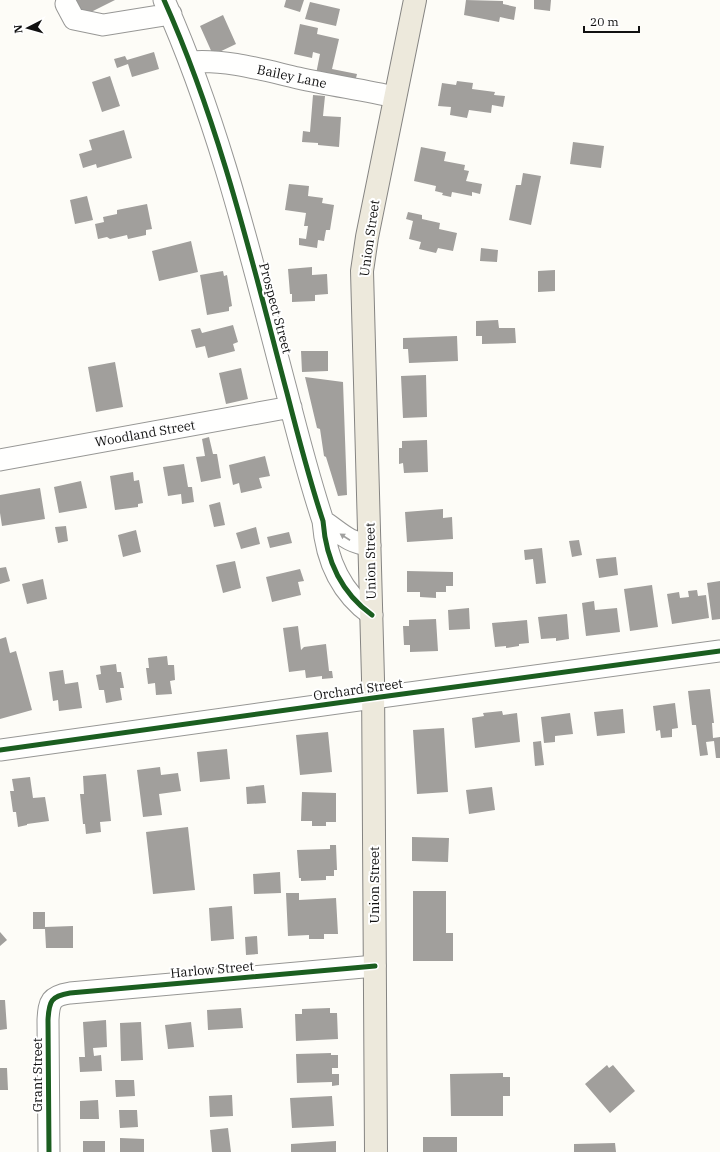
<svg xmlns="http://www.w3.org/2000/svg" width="720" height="1152" viewBox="0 0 720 1152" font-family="'IBM Plex Serif',serif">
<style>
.building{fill:#a19f9c}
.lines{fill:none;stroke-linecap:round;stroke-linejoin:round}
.minor-casing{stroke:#979795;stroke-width:23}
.major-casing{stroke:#858482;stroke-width:24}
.minor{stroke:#fffffe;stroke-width:21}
.major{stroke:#ede9dc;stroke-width:22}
.cycleway-casing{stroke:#fff;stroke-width:8}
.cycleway{stroke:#1b5e20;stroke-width:5}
.oneway{fill:#a0a09f}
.labels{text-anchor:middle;stroke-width:4;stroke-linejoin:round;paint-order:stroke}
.street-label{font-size:13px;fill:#111;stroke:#fff}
</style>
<rect width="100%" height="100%" fill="#fdfcf7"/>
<path class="building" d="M73,0H115L81,17Z
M286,0H304L300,12L284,7Z
M466,0L503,1V4L516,7L514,20L500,17L499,22L464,15Z
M534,0H551L550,11L534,9Z
M310,2L340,9L336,26L305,19Z
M223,15L236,44L213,55L200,26Z
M300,24L318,28L317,34L339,39L332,69L357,74L354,86L316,74L320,54L313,52L312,58L294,54Z
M154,52L159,69L132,77L128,64L117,68L114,59L125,56L127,60Z
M110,76L120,106L102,112L92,82Z
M457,81L473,83L472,89L495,92L494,95L505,96L503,107L492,105L491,113L469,110L467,118L450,115L451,107L438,106L442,83L456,85Z
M313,95L325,96L323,116L341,117L339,147L318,145V143L302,142L303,131L310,132Z
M124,130L132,158L97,168L96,164L83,168L79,154L92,150L89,140Z
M573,142L604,146L601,168L570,164Z
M421,147L446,152L444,161L465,165L464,170L469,171L466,181L482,184L480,194L472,192V196L452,192L451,197L442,195L443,193L435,191L436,186L414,181Z
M523,173L541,176L531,225L509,220L516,185H521Z
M289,184L309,186L308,196L323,198L322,203L334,205L330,230H326L324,241L318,240L317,248L299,245V238L306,239L308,226H304L306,213L285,210Z
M87,196L93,220L75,224L70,200Z
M147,204L152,229L146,230V235L128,239L127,235L110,239L107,237L98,239L95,224L104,222L103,217L117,214V210Z
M408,212L422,215V219L440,223L439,229L457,233L453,251L438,248L436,253L419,249L421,242L409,239L413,221L406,219Z
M191,241L198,272L159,281L152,251Z
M481,248L498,250L497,262L480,261Z
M312,267V275L327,274L328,294L315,295V301L292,302V294H290L288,269Z
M555,270V291L538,292V271Z
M223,271L224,276L227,275L232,306L229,307V311L207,315L200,275Z
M498,320L499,328H515L516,343L482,344V336H476V321Z
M233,325L238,342L233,344L235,351L208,358L205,346L196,348L191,330L200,328L202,333Z
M457,336L458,361L409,363L408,349H403V338Z
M301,351H328V371L302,372Z
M115,362L123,407L96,412L88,367Z
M241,368L248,399L226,404L219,373Z
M426,375L427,417L403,418L401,376Z
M305,377L343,382L347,495L338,496L326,457L324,456L320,429L317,428Z
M209,437L213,454H217L221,478L201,482L196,457L205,456L202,439Z
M427,440L428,472L404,473L403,463L399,464V448H402V441Z
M265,456L270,476L259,478L262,488L241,493L239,483L233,485L229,465Z
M184,464L188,487H192L194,502L182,504L181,494L168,496L163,467Z
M133,472L134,481L139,480L143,503L138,504V507L115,510L110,476Z
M81,481L87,508L59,513L54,487Z
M40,488L45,519L2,526L0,513V495Z
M220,502L225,525L214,527L209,505Z
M443,509V518L452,517L453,539L407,542L405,512Z
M66,526L68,541L58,543L55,527Z
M256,527L260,544L241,549L236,533Z
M136,530L141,552L123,557L118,535Z
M289,532L292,543L270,548L267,537Z
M579,540L582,555L572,557L569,541Z
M542,548L546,583L536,584L533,559L525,560L524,550Z
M616,557L618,575L599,578L596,559Z
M235,561L241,588L223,593L216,565Z
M6,567L10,581L0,584V568Z
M300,569L304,581L298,582L301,595L272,602L266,577Z
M407,571L453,572V586H446V592H436V598L420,597V592H407Z
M43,579L47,599L27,604L22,584Z
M720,581V619L712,620L707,583Z
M652,585L658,627L630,631L624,589Z
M697,590L698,596L706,595L709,618L672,624L667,594L679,592L680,598L689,597L688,591Z
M594,601L595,610L617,608L620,632L586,636L582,603Z
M469,608L470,629L449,630L448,610Z
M567,614L569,639L556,641V638L541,639L538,617Z
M436,619L438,651L410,652V645H404L403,626H409V620Z
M527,620L529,643L519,644V646L506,648V646L495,647L492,623Z
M298,626L301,650L304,647L326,644L329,671H332L333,678L322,679V676L306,678L305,670L289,672L283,628Z
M6,637L10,653L16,651L32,710L0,719V639Z
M167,656L168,665H174L175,680L170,681L172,694L156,695L155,683L148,684L146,668H149L148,658Z
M116,664L117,672H121L124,688H120L122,700L106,703L104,690H99L96,675L101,674L100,666Z
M63,670L65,684L78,682L82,708L59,711L58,700L53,701L49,672Z
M710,689L714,723H712L713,738L720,737V758H716L714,741L706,742L708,755L700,756L696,725H692L688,691Z
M675,703L678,728L672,729V737L661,738L660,730L656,731L653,706Z
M623,709L625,733L597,736L594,712Z
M502,711L503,715L517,713L520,742L475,748L472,718L484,716L483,713Z
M570,713L573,734L555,736V742L544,743L541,717Z
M444,728L448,792L417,794L413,730Z
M328,732L332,772L300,775L296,735Z
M541,741L544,765L535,766L533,742Z
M227,749L230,779L200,782L197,752Z
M160,767L161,775L178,773L181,791L159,794L162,815L143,817L137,770Z
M106,774L111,821L100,822L101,832L86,834L85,824H83L80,794H84L83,776Z
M30,777L33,798L45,797L49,821L27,824V825L18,827L16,812H13L10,791H14L12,779Z
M264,785L266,803L247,804L246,787Z
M492,787L495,810L469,814L466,790Z
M302,792L336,793V822H326V826H312V821H301Z
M188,827L195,890L153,894L146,832Z
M412,837L449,838L448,862L412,861Z
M330,845H336L337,870H334V876H326V880L301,881V878H299L297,850L330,849Z
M280,872L281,893L254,894L253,874Z
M413,891H446V933H453V961H413Z
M286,893H299V900L336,898L338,934H324V939H309V935L288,936Z
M232,906L234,939L211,941L209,908Z
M33,912H45V927L73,926V948H46L45,929H33Z
M0,932L7,940L0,946Z
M257,936L258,954L246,955L245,937Z
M0,1000H5L7,1029L0,1030Z
M241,1008L243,1028L208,1030L207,1010Z
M330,1008V1013H337L338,1039L296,1041L295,1014H302V1009Z
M106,1020L107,1047L93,1048L94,1056L101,1055L102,1071L80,1072L79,1057H85L83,1022Z
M141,1022L143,1060L121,1061L120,1023Z
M191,1022L194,1047L168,1049L165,1025Z
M331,1053V1055H338V1068H332V1074H339V1085L332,1086V1082L297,1083L296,1054Z
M607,1065L609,1068L613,1065L635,1091L610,1113L585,1084Z
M0,1068H7L8,1090H0Z
M503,1073V1077H510V1096H503V1116H451L450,1074Z
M115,1080H134L135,1096L116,1097Z
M232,1095L233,1116L210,1117L209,1096Z
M332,1096L334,1126L292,1128L290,1098Z
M98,1100L99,1119H80V1101Z
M119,1110H137L138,1127L120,1128Z
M228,1128L231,1152H212L210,1130Z
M423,1137H457V1152H423Z
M120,1138L144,1139V1152H120Z
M83,1141H105V1152H83Z
M336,1141V1152H291V1144Z
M615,1143L616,1152H574V1144Z"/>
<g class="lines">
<defs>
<path id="minor" d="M164,0C220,125 252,261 287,393C298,436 309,479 323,521C326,560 340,592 372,615
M66,4L74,19L103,25L171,14
M190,62C226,59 263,70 298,78C330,85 363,90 395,97
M0,460L291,407
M323,521C340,532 348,543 370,545
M0,750L373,698L720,651
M49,1152L48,1020C49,1001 51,996 70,993L375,966"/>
<path id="major" d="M376,1152L373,679L362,271L367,237L415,0"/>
</defs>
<use href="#minor" class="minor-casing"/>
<use href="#major" class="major-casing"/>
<use href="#minor" class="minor"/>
<use href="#major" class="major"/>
<defs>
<path id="cycleway" d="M164,0C220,125 252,261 287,393C298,436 309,479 323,521C326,560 340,592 372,615
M0,750L373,698L720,651
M49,1152L48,1020C49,1001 51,996 70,993L375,966"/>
</defs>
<use href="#cycleway" class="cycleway-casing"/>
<use href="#cycleway" class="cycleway"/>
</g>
<defs><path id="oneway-solid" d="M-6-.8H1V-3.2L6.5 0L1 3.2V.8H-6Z"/></defs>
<use class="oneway" href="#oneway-solid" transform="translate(345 537) rotate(-147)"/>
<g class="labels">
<g class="street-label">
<text transform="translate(292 76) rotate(12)" y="5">Bailey Lane</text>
<text transform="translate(369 238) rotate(-82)" y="5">Union Street</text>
<text transform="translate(276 308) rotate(75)" y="5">Prospect Street</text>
<text transform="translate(145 433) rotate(-10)" y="5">Woodland Street</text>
<text transform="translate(370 561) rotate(-91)" y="5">Union Street</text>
<text transform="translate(358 689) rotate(-8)" y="5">Orchard Street</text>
<text transform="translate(374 885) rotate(-90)" y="5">Union Street</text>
<text transform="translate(212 969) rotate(-5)" y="5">Harlow Street</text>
<text transform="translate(37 1075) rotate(-90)" y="5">Grant Street</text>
</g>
</g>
<g transform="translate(28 28) rotate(264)" stroke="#ffffff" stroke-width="3" paint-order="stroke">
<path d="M0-3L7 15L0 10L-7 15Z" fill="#111111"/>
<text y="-6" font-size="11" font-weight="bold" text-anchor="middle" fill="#111111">N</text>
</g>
<path d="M584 26v6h55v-6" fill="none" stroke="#111111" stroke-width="2"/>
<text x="590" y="26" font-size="12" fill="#111111" stroke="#ffffff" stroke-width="3" paint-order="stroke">20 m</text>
</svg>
